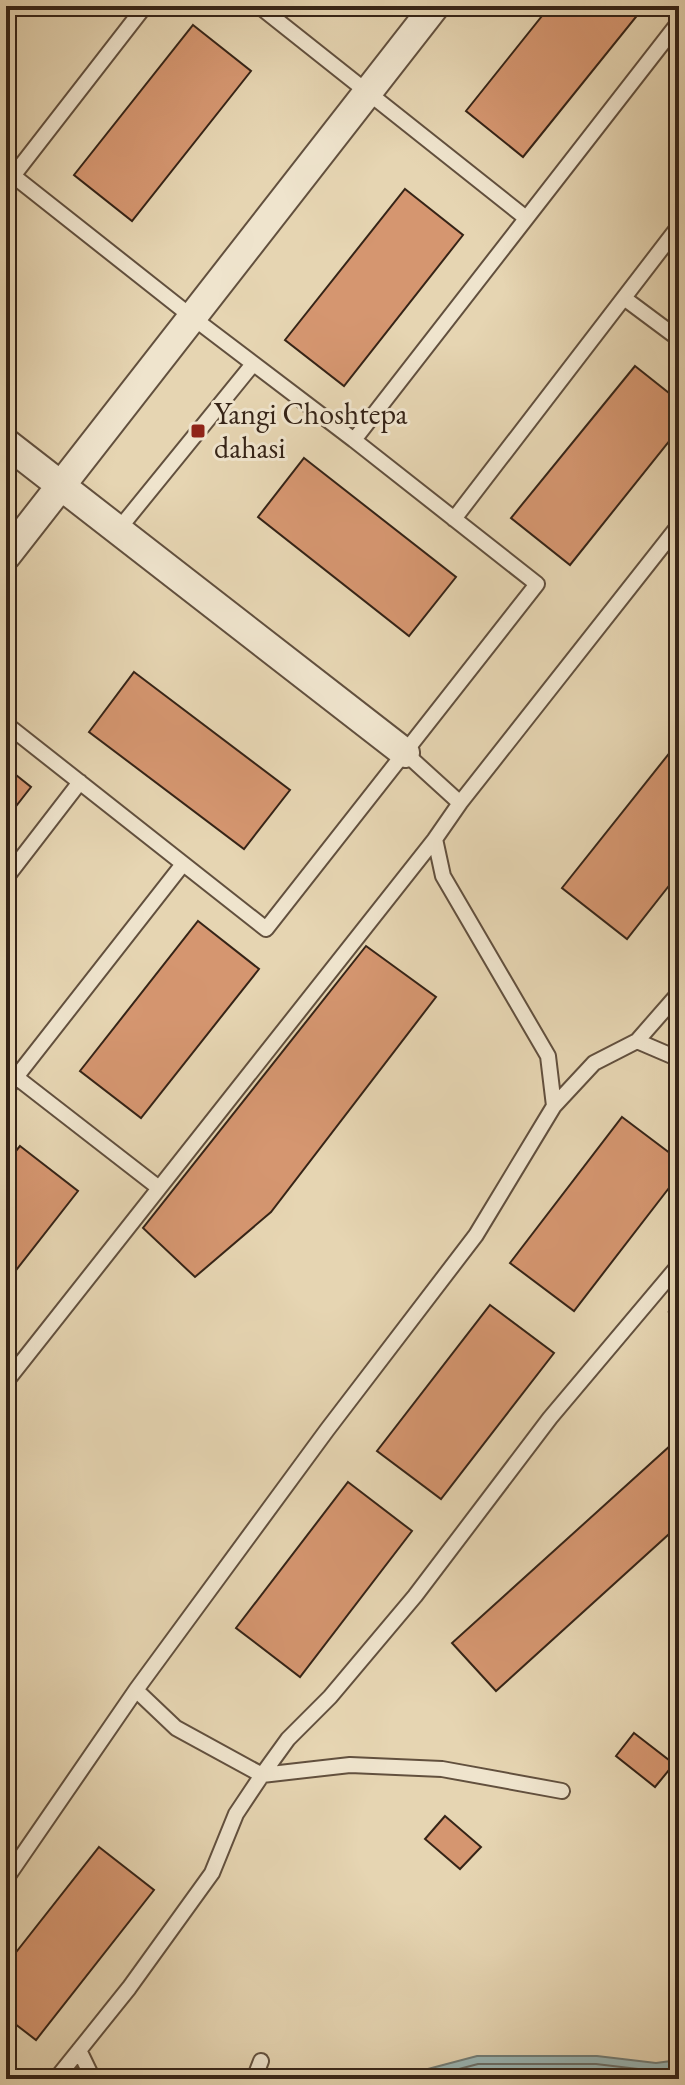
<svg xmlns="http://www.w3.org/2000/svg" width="685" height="2085" viewBox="0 0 685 2085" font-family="'EB Garamond',serif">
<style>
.water{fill:#99b6b5;stroke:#717c76;stroke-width:2}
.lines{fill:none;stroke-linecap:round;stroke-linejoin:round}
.shore{stroke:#686d66;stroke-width:2}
.building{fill:#d59670;stroke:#362417;stroke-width:2}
.service-casing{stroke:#62503e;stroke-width:18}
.minor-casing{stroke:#62503e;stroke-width:32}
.path{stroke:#362417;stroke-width:5;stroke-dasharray:2 4;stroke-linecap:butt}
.service{stroke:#efe4cd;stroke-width:14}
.minor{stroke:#efe4cd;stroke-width:28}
.poi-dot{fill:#8f2418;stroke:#efe4cd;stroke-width:3}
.labels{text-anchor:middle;stroke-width:6;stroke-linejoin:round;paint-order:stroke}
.poi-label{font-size:30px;fill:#362417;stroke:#efe4cd;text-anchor:start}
</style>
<rect width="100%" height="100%" fill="#e6d5b2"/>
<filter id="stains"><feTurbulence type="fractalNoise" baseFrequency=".0025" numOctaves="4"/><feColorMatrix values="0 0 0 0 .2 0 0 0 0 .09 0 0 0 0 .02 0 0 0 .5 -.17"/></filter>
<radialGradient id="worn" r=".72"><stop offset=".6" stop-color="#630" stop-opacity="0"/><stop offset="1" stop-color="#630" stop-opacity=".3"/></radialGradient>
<path class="water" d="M477,2056H597L656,2063L679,2060V2079H390Z"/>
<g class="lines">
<path class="shore" d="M421,2079L478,2064H596L655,2071L679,2068
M460,2079C506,2067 589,2074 638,2079"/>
</g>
<path class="building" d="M550,6L644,7L523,157L466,111Z
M193,25L251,71L132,221L74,175Z
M405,189L463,235L344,386L285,340Z
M635,366L679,401V429L570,565L511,518Z
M304,458L456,577L409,636L258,517Z
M134,672L290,790L244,849L89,732Z
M679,741V873L627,939L562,888Z
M6,767L31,787L6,819Z
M198,921L259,969L141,1118L80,1071Z
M366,946L436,997L271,1212L195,1277L143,1228Z
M622,1117L679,1160V1175L574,1311L510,1263Z
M20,1146L78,1191L6,1283V1163Z
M490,1305L554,1353L441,1499L377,1451Z
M671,1445L679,1454V1525L496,1691L452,1643Z
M348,1482L412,1531L300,1677L236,1628Z
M634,1733L674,1764L655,1787L616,1756Z
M445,1816L481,1847L460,1869L425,1839Z
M99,1847L154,1890L36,2040L6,2017V1965Z"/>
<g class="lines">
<defs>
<path id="service" d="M259,6L526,218
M6,170L192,317L354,440
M13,176L145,6
M624,298L679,339
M454,519L679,226
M118,530L253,364
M6,724L266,929L537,584L354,440L679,22
M405,753L460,803L679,525
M6,878L80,782
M637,1041L679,993
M16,1077L159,1188
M6,1090L183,864
M554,1106L594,1063L637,1041L679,1059
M6,1382L435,839
M136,1690L176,1728L262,1775L288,1739L330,1697L415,1596L550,1418L679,1265
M6,1879L136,1690L327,1430L476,1235L554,1106L548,1056L443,876L435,839L460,803
M79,2050L93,2079
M56,2079L129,1988L212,1873L236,1814L262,1775L350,1765L442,1769L562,1791
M254,2079L261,2061"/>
<path id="minor" d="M6,443L405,753
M6,556L435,6"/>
</defs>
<use href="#service" class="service-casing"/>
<use href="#minor" class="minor-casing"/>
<path class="path" d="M669,1310L679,1318"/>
<use href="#service" class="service"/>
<use href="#minor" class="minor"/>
</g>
<rect class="poi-dot" x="190" y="423" width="16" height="16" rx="4"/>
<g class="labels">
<g class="poi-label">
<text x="214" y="424">Yangi Choshtepa<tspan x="214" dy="34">dahasi</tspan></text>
</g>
</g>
<rect width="685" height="2085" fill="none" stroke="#e6d5b2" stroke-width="32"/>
<rect x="8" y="8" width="669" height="2069" fill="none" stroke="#362417" stroke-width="4"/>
<rect x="16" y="16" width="653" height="2053" fill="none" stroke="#362417" stroke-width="2"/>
<rect width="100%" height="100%" filter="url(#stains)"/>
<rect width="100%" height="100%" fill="url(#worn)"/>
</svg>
